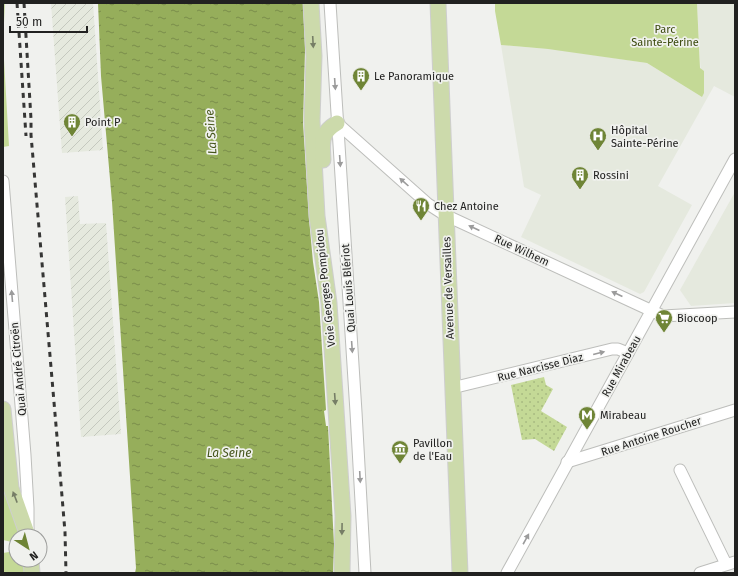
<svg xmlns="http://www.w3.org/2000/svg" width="738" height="576" font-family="'Fira Sans',sans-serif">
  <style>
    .built { fill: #e5e9de }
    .industrial { fill: url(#industrial-furrows) }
    .green { fill: #c4d996 }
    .garden { fill: url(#garden-dots) }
    .water { fill: url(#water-ripples) }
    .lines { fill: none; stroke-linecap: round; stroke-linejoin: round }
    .minor-casing { stroke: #bdbebb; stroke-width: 13 }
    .major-casing { stroke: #cecece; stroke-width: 17 }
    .minor { stroke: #fff; stroke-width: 11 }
    .major { stroke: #ccdaab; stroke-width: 15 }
    .rail { stroke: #363635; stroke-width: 3; stroke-dasharray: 5 5; stroke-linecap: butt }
    .oneway { fill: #767e66 }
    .oneway2 { fill: #9b9b9b }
    .labels { text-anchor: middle; stroke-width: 3.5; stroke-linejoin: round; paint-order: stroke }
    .park-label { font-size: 11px; fill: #39480a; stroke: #f0f1ee }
    .poi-label { font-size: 11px; fill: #212120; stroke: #f0f1ee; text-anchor: start }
    .street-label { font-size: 11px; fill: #212120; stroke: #f0f1ee }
    .water-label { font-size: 12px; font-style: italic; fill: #45551a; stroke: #f0f1ee }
  </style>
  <defs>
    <pattern id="industrial-furrows" width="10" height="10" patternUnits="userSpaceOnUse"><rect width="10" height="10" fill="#e5e9de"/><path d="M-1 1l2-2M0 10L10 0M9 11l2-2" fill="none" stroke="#c4c8be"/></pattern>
    <pattern id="garden-dots" width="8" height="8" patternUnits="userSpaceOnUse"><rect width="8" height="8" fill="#c4d996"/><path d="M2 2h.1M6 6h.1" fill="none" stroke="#a8ba81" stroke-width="1.8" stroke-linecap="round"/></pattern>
    <pattern id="water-ripples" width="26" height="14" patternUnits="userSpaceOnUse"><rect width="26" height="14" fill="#96ae5b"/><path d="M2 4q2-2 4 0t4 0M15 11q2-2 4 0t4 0" fill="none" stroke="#7a8d4b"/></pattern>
  </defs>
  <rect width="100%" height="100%" fill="#f0f1ee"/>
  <g class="built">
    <polygon points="697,3 735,3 735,97 714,86 658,186 692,205 644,292 640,294 521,237 541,195 524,187 501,45 560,50 647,63 702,97"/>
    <polygon points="735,192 735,303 691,306 680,290"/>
  </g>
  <g class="industrial">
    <polygon points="51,3 93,3 103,150 62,153"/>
    <polygon points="78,196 80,224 106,223 121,434 81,437 65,197"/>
  </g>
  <g class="green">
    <polygon points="3,3 5,3 3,42 9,146 3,147"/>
    <polygon points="495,3 697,3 700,68 704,71 704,93 702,97 647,63 548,49 501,45 495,11"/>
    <polygon points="3,486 22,536 16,536 16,543 3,540"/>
    <polygon points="9,552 16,552 16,560 24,560 25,573 3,573 3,553"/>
  </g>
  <polygon class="garden" points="544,377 546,385 553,389 541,411 567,427 554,451 535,439 522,440 511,385"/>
  <polygon class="water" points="98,3 303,3 305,50 303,123 309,219 313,262 319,302 326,410 324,411 326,426 328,426 334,545 333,573 135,573 136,568 112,202 101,76"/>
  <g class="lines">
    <g class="minor-casing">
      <g id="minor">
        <polyline points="330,3 356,412 365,573"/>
        <polyline points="337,123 428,204 445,215 663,316 735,312"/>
        <polyline points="3,181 25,455 28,508 28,529"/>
        <polyline points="452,388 612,349 618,349 628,353"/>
        <polyline points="567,462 735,410"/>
        <polyline points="680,470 726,564"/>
        <polyline points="507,573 735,159"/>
        <polyline points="700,573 735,562"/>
      </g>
    </g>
    <g class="major-casing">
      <g id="major">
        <polyline points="311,3 314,56 312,121 317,216 329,303 343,516 342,573"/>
        <polyline points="438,3 460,573"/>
        <path d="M323 160C322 142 320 133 337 123"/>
        <polyline points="3,409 11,488 28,536"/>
        <polyline points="31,560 32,573"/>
      </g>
    </g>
    <use href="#minor" class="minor"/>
    <use href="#major" class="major"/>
    <g class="rail">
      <polyline points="17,3 26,136"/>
      <polyline points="24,3 31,119 31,135 57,437 65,532 66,573"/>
    </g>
  </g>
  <defs><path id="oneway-solid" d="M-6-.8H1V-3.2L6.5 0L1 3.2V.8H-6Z"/></defs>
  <g class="oneway">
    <use href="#oneway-solid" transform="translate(313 42) rotate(87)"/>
    <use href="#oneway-solid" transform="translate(335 399) rotate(86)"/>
    <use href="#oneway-solid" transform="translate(15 497) rotate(-111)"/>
    <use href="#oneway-solid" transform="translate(342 529) rotate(91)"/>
  </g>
  <g class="oneway2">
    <use href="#oneway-solid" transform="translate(335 84) rotate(86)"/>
    <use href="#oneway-solid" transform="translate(340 161) rotate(86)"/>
    <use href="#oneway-solid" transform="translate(404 182) rotate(-138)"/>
    <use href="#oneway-solid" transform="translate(474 228) rotate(-155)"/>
    <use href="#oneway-solid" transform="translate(617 294) rotate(-155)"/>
    <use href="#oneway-solid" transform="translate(12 296) rotate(-95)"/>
    <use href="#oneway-solid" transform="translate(352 347) rotate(86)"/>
    <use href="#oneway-solid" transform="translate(599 353) rotate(-14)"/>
    <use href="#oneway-solid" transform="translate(360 477) rotate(87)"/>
    <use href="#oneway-solid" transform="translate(526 539) rotate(-61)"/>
  </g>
  <defs>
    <g id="building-pin" transform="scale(0.9)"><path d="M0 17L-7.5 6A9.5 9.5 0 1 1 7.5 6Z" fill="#6f8536" stroke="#f0f1ee"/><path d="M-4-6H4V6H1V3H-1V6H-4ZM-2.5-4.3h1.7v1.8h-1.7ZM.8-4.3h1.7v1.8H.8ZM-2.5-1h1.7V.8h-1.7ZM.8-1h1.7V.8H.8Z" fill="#fff"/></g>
    <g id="hospital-pin" transform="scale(0.9)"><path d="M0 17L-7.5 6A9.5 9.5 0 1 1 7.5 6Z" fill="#6f8536" stroke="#f0f1ee"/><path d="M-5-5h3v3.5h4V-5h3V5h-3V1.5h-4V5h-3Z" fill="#fff"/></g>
    <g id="restaurant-pin" transform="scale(0.9)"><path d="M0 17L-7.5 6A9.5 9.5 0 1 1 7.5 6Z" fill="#6f8536" stroke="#f0f1ee"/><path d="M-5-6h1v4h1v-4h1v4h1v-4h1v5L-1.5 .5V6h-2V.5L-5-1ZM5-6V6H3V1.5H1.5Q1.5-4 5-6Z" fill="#fff"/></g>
    <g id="supermarket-pin" transform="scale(0.9)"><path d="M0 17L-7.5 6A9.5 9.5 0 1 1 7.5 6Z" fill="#6f8536" stroke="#f0f1ee"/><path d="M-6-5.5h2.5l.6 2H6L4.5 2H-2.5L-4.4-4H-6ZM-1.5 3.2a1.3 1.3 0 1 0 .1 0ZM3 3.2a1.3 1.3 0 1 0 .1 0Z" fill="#fff"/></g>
    <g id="metro-pin" transform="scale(0.9)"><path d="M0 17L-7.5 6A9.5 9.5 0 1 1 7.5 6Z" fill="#6f8536" stroke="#f0f1ee"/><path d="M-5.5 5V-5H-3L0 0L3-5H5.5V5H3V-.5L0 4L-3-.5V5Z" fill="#fff"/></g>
    <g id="museum-pin" transform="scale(0.9)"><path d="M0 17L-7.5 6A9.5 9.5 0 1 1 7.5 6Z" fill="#6f8536" stroke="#f0f1ee"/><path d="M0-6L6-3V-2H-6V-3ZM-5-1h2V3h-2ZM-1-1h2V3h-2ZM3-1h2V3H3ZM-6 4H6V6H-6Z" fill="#fff"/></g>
  </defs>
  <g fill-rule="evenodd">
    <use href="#building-pin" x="361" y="76"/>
    <use href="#building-pin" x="72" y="122"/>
    <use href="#hospital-pin" x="598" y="136"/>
    <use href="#building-pin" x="580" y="175"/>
    <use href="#restaurant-pin" x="421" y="206"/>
    <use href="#supermarket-pin" x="664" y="318"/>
    <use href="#metro-pin" x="587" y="415"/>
    <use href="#museum-pin" x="400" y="449"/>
  </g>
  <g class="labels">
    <g class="park-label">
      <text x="665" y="33">Parc<tspan x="665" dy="13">Sainte-Périne</tspan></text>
    </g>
    <g class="poi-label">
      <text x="374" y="80">Le Panoramique</text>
      <text x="85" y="126">Point P</text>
      <text x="611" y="134">Hôpital<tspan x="611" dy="13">Sainte-Périne</tspan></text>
      <text x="593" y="179">Rossini</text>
      <text x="434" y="210">Chez Antoine</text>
      <text x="677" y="322">Biocoop</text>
      <text x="600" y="419">Mirabeau</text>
      <text x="413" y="447">Pavillon<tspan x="413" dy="13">de l'Eau</tspan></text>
    </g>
    <g class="street-label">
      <text transform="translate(522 250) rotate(25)" y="4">Rue Wilhem</text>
      <text transform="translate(325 288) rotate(-96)" y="4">Voie Georges Pompidou</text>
      <text transform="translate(348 288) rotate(-94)" y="4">Quai Louis Blériot</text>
      <text transform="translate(448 288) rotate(-92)" y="4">Avenue de Versailles</text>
      <text transform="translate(621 366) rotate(-61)" y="4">Rue Mirabeau</text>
      <text transform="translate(540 367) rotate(-14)" y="4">Rue Narcisse Diaz</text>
      <text transform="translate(18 369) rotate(-95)" y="4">Quai André Citroën</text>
      <text transform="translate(651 436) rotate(-18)" y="4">Rue Antoine Roucher</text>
    </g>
    <g class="water-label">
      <text transform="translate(211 132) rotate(-94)" y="4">La Seine</text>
      <text x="229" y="457">La Seine</text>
    </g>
  </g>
  <rect width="738" height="576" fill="none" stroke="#212120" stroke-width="8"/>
  <g transform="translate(28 548) rotate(144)"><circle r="19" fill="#f0f1ee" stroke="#9d9e9c"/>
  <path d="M0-3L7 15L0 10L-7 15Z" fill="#6f8536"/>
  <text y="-6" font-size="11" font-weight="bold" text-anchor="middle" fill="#212120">N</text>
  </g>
  <path d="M10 26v6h77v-6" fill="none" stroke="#212120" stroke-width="2"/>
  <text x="16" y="26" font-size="12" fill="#212120" stroke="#f0f1ee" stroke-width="3" paint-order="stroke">50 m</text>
</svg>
